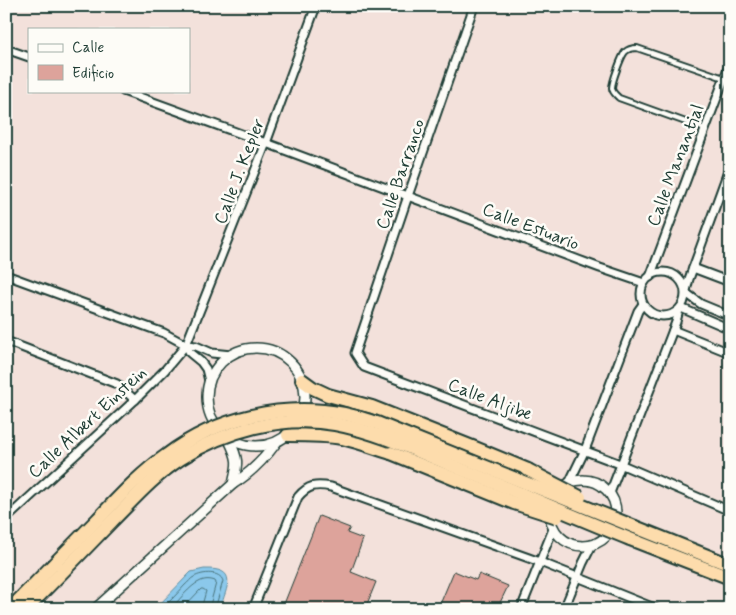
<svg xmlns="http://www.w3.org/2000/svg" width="736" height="615" font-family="Mynerve,sans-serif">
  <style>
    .built { fill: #f3e1db; fill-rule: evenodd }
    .water { fill: #8bc8eb; stroke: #6090a2 }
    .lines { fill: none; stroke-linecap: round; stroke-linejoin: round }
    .shore { stroke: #4a757d; stroke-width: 1 }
    .building { fill: #dda39b; stroke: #1f3d34 }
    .service-casing { stroke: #1f3d34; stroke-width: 8 }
    .minor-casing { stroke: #1f3d34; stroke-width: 11 }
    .tertiary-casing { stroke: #1f3d34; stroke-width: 12 }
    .motorway-casing { stroke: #1f3d34; stroke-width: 16 }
    .service { stroke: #fdfcf7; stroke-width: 4 }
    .minor { stroke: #fdfcf7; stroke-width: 7 }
    .tertiary { stroke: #fdfcf7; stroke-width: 9 }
    .motorway { stroke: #fddcac; stroke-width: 12 }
    .motorway-bridge-casing { stroke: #1f3d34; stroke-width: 16; stroke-linecap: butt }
    .motorway-bridge { stroke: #fddcac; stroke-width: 12 }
    .labels { text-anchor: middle; stroke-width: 5; stroke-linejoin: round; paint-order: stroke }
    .street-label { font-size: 18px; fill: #1f3d34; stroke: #fdfcf7 }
  </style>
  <rect width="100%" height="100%" fill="#fdfcf7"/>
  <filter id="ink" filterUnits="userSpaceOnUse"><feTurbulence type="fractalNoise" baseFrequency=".02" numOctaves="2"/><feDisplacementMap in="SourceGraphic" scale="10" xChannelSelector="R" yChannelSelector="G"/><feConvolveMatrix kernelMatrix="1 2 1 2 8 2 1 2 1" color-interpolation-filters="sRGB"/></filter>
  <g filter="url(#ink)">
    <path class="built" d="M6 6H730V609H6ZM29 29H189V91H29Z"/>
    <path class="water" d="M204 569C239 568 227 586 220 609H155L191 572Z"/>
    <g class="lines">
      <g class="shore">
        <path d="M162 609C170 601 178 593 185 585 188 583 191 578 194 577 203 572 220 571 223 581L215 609"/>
        <path d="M171 609C177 602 191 585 199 582 204 579 210 579 215 581L216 583 209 609"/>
        <polyline points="182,609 201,589 203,589 206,591 201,609"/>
      </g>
    </g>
    <g class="building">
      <polygon points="319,516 350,528 347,533 363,539 351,572 376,582 365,609 282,609"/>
      <polygon points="454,571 476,580 479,574 508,586 497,609 438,609"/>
    </g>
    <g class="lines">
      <g class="service-casing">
        <path id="service" d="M705 129 619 98C616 95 612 92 612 88 612 82 621 57 625 52 628 49 632 48 637 48L724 78"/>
      </g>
      <g class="minor-casing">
        <g id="minor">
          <polyline points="474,6 408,196 355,353 364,367 620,464 730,511"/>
          <polyline points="6,49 29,57"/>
          <polyline points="123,91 266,143 600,268 644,283"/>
          <polyline points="693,268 730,282"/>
          <circle cx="663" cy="294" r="22"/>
          <polyline points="6,275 164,333 186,345 196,346 212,353 231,355"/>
          <polyline points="650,277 730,63"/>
          <polyline points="686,291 689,279 730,166"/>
          <polyline points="686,293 701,304 730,316"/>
          <polyline points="681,308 730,329"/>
          <polyline points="673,330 730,353"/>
          <polyline points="6,341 117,384 135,400"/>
          <polyline points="186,345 190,353 201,362 206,369 209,381"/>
          <polyline points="570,481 585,450 638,311 643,304"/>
          <polyline points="610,493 676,322 679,310"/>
          <polyline points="726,509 730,500"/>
          <polyline points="6,519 135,400 165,370 186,345 266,143 316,6"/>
          <path d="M253 609 298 497C308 485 316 484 331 487L540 562 657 609"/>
          <polyline points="521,609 553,529"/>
          <polyline points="564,609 583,563 592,545"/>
        </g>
      </g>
      <g class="tertiary-casing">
        <g id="tertiary">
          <circle cx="256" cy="397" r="49"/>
          <path d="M229 440C239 460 238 463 233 484"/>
          <circle cx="583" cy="513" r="33"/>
          <path d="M95 609 233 484C249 474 265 458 276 443"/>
        </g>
      </g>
      <g class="motorway-casing">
        <g id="motorway">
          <polyline points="302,380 313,388 328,395 372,407 475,448 528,470"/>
          <path d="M288 435C306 435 325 435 342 438 359 442 375 448 391 453"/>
          <polyline points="635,527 730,565"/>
          <polyline points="630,539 730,578"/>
        </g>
      </g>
      <use href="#service" class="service"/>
      <use href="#minor" class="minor"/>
      <use href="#tertiary" class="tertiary"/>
      <use href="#motorway" class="motorway"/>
      <g class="motorway-bridge-casing">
        <g id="motorway-bridge">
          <polyline points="391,453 514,503 557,517"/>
          <polyline points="528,470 580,497"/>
          <path d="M12 607C40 578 69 549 97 520 119 497 141 473 167 455 216 418 283 402 344 414 355 416 366 420 377 423L635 527"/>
          <path d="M26 609C55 580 83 551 111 522 133 500 154 476 180 459 225 430 282 415 335 424 379 432 422 453 463 470 519 492 574 517 630 539"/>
        </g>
      </g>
      <use href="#motorway-bridge" class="motorway-bridge"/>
    </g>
  </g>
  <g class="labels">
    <g class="street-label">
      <text transform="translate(675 165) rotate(-69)" y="6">Calle Manantial</text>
      <text transform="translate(239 171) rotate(-69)" y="6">Calle J. Kepler</text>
      <text transform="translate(400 174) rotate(-71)" y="6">Calle Barranco</text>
      <text transform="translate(531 226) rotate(21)" y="6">Calle Estuario</text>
      <text transform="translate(490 399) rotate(21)" y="6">Calle Aljibe</text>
      <text transform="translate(87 422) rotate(-43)" y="6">Calle Albert Einstein</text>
    </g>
  </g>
  <rect width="736" height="615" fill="none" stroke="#fdfcf7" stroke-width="25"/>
  <rect x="12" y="12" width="711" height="590" fill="none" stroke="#1f3d34" stroke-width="2" filter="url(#ink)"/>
  <rect x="28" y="28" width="162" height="65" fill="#fdfcf7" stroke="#a4b0a9"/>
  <rect x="38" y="44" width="25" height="8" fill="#fdfcf7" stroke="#a4b0a9"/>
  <text x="72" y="52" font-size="15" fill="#1f3d34">Calle</text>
  <rect x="38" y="65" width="25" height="15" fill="#dda39b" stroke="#a4b0a9"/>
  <text x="72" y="78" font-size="15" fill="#1f3d34">Edificio</text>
</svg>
